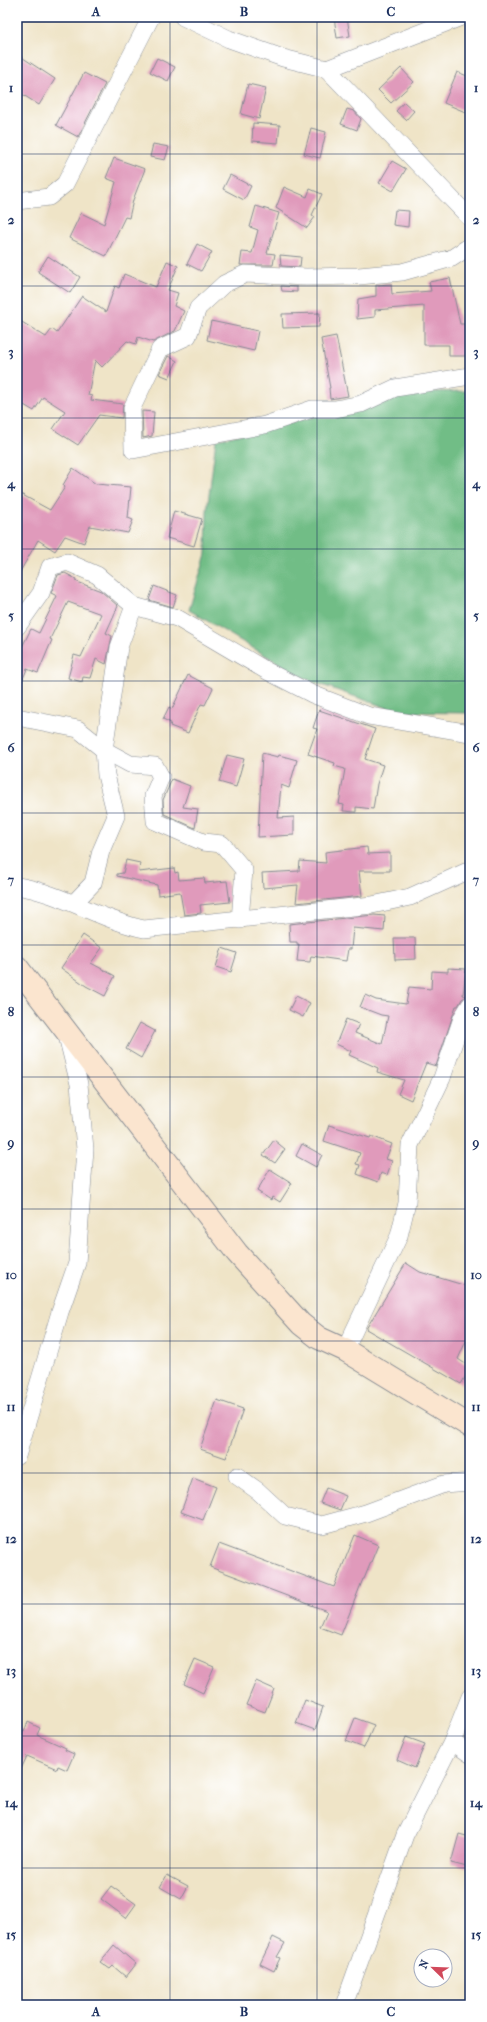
<svg xmlns="http://www.w3.org/2000/svg" width="487" height="2022" font-family="'IM FELL French Canon',serif">
  <style>
    .forest { fill: #71bd86; stroke: #467672 }
    .building { fill: #e09abb }
    .lines { fill: none; stroke-linecap: round; stroke-linejoin: round }
    .street-casing { stroke: #858a92; stroke-width: 18 }
    .secondary-casing { stroke: #858a92; stroke-width: 24 }
    .street { stroke: #fff; stroke-width: 17 }
    .secondary { stroke: #fbe5cf; stroke-width: 22 }
    .grid { fill: none; stroke: #1b2f5e; stroke-width: 1; stroke-opacity: 0.55 }
    .neatline { fill: none; stroke: #1b2f5e; stroke-width: 1.5 }
    .grid-label { font-size: 13px; text-anchor: middle; font-weight: bold; fill: #1b2f5e }
  </style>
  <rect width="100%" height="100%" fill="#fff"/>
  <filter id="ink" filterUnits="userSpaceOnUse"><feTurbulence type="fractalNoise" baseFrequency=".025" numOctaves="2"/><feDisplacementMap in="SourceGraphic" scale="8" xChannelSelector="R" yChannelSelector="G"/><feConvolveMatrix kernelMatrix="1 2 1 2 8 2 1 2 1" color-interpolation-filters="sRGB"/></filter>
  <filter id="wash" filterUnits="userSpaceOnUse"><feTurbulence type="fractalNoise" baseFrequency=".012" numOctaves="4" result="noise"/><feDisplacementMap in="SourceGraphic" scale="16" xChannelSelector="R" yChannelSelector="G"/><feGaussianBlur stdDeviation="0.9" result="paint"/><feColorMatrix in="noise" values="0 0 0 0 0 0 0 0 0 0 0 0 0 0 0 0 0 1.4 0 .05"/><feComposite in="paint" operator="in"/></filter>
  <g filter="url(#wash)">
    <rect width="100%" height="100%" fill="#efe4c7"/>
    <polygon class="forest" points="470,391 469,713 399,712 305,679 189,610 206,554 207,511 216,440 420,392"/>
    <g id="blocks">
      <g class="building">
        <polygon points="334,17 347,17 350,36 337,38"/>
        <polygon points="17,54 55,79 39,105 17,91"/>
        <polygon points="157,58 175,67 168,81 150,72"/>
        <polygon points="401,68 414,82 391,103 378,90"/>
        <polygon points="457,72 470,77 470,114 444,103"/>
        <polygon points="84,73 105,84 78,137 56,125"/>
        <polygon points="248,84 266,88 259,119 241,114"/>
        <polygon points="404,102 414,111 406,120 396,111"/>
        <polygon points="347,109 354,111 361,119 357,130 341,124"/>
        <polygon points="253,123 280,125 278,143 252,141"/>
        <polygon points="311,128 326,132 320,158 304,154"/>
        <polygon points="153,144 169,147 165,160 150,157"/>
        <polygon points="114,158 145,169 133,200 129,218 125,217 106,256 69,238 81,213 104,224 116,182 106,178"/>
        <polygon points="392,161 406,169 393,191 379,183"/>
        <polygon points="230,175 251,186 244,200 223,189"/>
        <polygon points="284,187 307,197 310,189 322,194 312,215 315,217 307,228 276,208"/>
        <polygon points="256,206 279,213 267,253 275,254 273,265 240,265 242,252 252,253 258,230 250,227"/>
        <polygon points="395,210 409,211 408,227 393,225"/>
        <polygon points="197,244 212,252 201,271 187,264"/>
        <polygon points="280,255 301,257 300,267 281,266"/>
        <polygon points="48,256 80,277 70,293 38,272"/>
        <polygon points="167,261 178,266 168,290 178,293 174,306 184,311 175,331 153,342 138,337 136,344 127,341 102,367 95,360 88,395 92,396 91,400 123,404 122,418 99,415 78,445 53,429 65,411 43,397 34,411 17,401 17,319 46,337 52,329 57,333 82,296 106,312 115,286 119,288 124,274 156,287"/>
        <polygon points="450,278 460,324 469,324 469,356 449,356 449,345 424,345 424,306 375,310 375,317 357,319 358,299 376,296 376,285 391,284 392,294 431,291 429,282"/>
        <polygon points="281,286 297,287 297,292 282,291"/>
        <polygon points="320,313 319,327 283,328 282,314"/>
        <polygon points="211,321 258,331 254,351 207,340"/>
        <polygon points="336,336 348,396 330,399 329,388 330,388 321,339"/>
        <polygon points="168,356 177,361 169,378 159,374"/>
        <polygon points="142,411 154,412 152,436 143,438"/>
        <polygon points="73,468 96,484 131,487 128,518 133,520 128,533 90,526 84,543 65,536 55,551 38,540 17,577 17,492 50,510 65,487 63,485"/>
        <polygon points="174,511 202,519 194,546 167,538"/>
        <polygon points="65,573 76,579 75,581 101,591 118,606 106,633 112,636 106,664 96,659 90,678 83,677 82,682 68,678 74,655 81,657 101,614 68,602 50,639 52,640 38,673 27,669 17,693 17,647 21,649 31,629 39,633 57,596 51,593 58,575"/>
        <polygon points="154,586 177,595 173,607 149,600"/>
        <polygon points="188,675 213,688 205,705 201,704 188,733 170,726 171,723 163,719 169,707 172,709"/>
        <polygon points="319,710 375,729 365,759 383,765 377,784 373,809 356,807 356,812 343,811 344,805 339,804 345,769 334,766 335,763 308,754 317,729 313,728"/>
        <polygon points="262,753 278,757 279,755 297,760 289,788 281,785 278,818 294,817 294,835 258,837"/>
        <polygon points="227,755 244,759 236,787 219,782"/>
        <polygon points="172,779 190,786 183,807 198,809 195,828 164,814 163,800"/>
        <polygon points="367,847 368,854 390,853 390,871 359,871 362,896 296,903 298,885 263,888 262,873 299,871 300,861 326,863 325,852"/>
        <polygon points="126,860 140,863 139,872 174,868 175,873 178,872 179,880 204,878 205,883 227,881 230,902 200,905 201,913 184,915 180,892 158,895 157,885 117,876 117,874 123,873"/>
        <polygon points="374,915 385,916 384,931 353,928 351,949 348,949 346,961 311,956 310,962 297,961 299,944 297,944 297,942 290,942 289,924"/>
        <polygon points="83,935 102,948 91,963 115,976 105,996 86,986 61,968"/>
        <polygon points="394,938 415,938 416,959 395,960"/>
        <polygon points="222,948 237,953 231,972 216,967"/>
        <polygon points="448,968 466,969 463,995 467,996 462,999 458,1006 456,1006 436,1066 426,1063 411,1100 398,1094 404,1080 377,1072 378,1068 349,1055 351,1051 336,1044 346,1019 359,1024 355,1033 382,1044 388,1016 381,1015 360,1007 365,995 376,1000 406,1004 409,987 431,989 432,971 448,972"/>
        <polygon points="296,996 310,1003 303,1017 289,1010"/>
        <polygon points="140,1023 155,1031 141,1058 126,1049"/>
        <polygon points="329,1125 370,1138 371,1136 392,1144 386,1159 392,1161 387,1175 381,1173 378,1182 357,1174 360,1165 356,1164 360,1153 324,1141"/>
        <polygon points="274,1140 285,1149 275,1163 263,1155"/>
        <polygon points="302,1144 322,1155 316,1167 296,1156"/>
        <polygon points="270,1169 292,1183 280,1202 272,1197 271,1200 257,1191"/>
        <polygon points="406,1263 420,1272 470,1287 470,1332 458,1359 470,1367 470,1369 461,1384 366,1329"/>
        <polygon points="217,1400 243,1409 226,1458 200,1449"/>
        <polygon points="193,1478 216,1487 203,1520 181,1512"/>
        <polygon points="326,1488 346,1496 340,1510 320,1503"/>
        <polygon points="355,1535 378,1545 364,1579 363,1579 341,1635 320,1627 327,1611 210,1567 219,1544 334,1587"/>
        <polygon points="195,1659 214,1667 203,1693 184,1684"/>
        <polygon points="256,1681 274,1689 265,1712 246,1705"/>
        <polygon points="305,1700 323,1707 315,1730 296,1723"/>
        <polygon points="355,1718 374,1725 364,1748 346,1741"/>
        <polygon points="28,1722 40,1728 37,1735 66,1748 65,1750 74,1754 67,1770 58,1766 57,1769 27,1756 17,1778 17,1728 24,1731"/>
        <polygon points="406,1737 425,1744 415,1768 397,1760"/>
        <polygon points="459,1834 470,1837 470,1857 467,1867 451,1863"/>
        <polygon points="167,1875 188,1886 181,1899 160,1887"/>
        <polygon points="111,1886 136,1904 126,1918 101,1899"/>
        <polygon points="273,1937 285,1943 277,1957 280,1958 274,1971 260,1964"/>
        <polygon points="114,1945 136,1964 126,1977 113,1966 110,1969 100,1962"/>
      </g>
    </g>
  </g>
  <g filter="url(#ink)">
    <use href="#blocks" fill-opacity="0" stroke="#858a92" stroke-width="1"/>
    <g class="lines">
      <g class="street-casing">
        <g id="street">
          <polyline points="183,17 229,39 283,58 327,69 461,17"/>
          <polyline points="327,69 470,218"/>
          <polyline points="17,201 49,197 65,184 151,17"/>
          <polyline points="470,246 452,258 402,272 359,276 306,277 245,274 224,284 198,308 188,336 160,349 132,408 133,450 265,425 312,409 335,409 361,404 395,388 470,376"/>
          <polyline points="134,606 177,618 267,671 312,694 369,716 470,733"/>
          <polyline points="17,627 41,593 50,567 67,562 97,575 134,606 119,647 104,750 106,775 116,816 101,851 93,883 74,903"/>
          <polyline points="17,717 78,729 104,750 130,764 155,766 161,777 153,796 155,821 203,842 222,844 244,870 240,920"/>
          <path d="M17 886C62 893 100 920 144 929L372 905 410 897 470 870"/>
          <polyline points="345,1350 399,1236 407,1203 410,1145 442,1078 462,1018 470,1005"/>
          <polyline points="17,1456 60,1312 77,1263 85,1149 79,1084 67,1036"/>
          <polyline points="237,1476 258,1491 285,1516 322,1525 366,1513 444,1484 470,1482"/>
          <polyline points="452,1742 470,1754"/>
          <polyline points="344,2005 405,1835 452,1742 470,1697"/>
        </g>
      </g>
      <g class="secondary-casing">
        <polyline id="secondary" points="17,967 237,1253 301,1324 319,1338 345,1350 470,1426"/>
      </g>
      <use href="#street" class="street"/>
      <use href="#secondary" class="secondary"/>
    </g>
  </g>
  <path class="grid" d="M170 17V2005M317 17V2005M17 154H470M17 286H470M17 418H470M17 549H470M17 681H470M17 813H470M17 945H470M17 1077H470M17 1209H470M17 1341H470M17 1473H470M17 1604H470M17 1736H470M17 1868H470"/>
  <rect width="487" height="2022" fill="none" stroke="#fff" stroke-width="44"/>
  <g transform="translate(433 1968) rotate(293)"><circle r="19" fill="#ffffff" stroke="#a4acbf"/>
  <path d="M0-3L7 15L0 10L-7 15Z" fill="#d1495b"/>
  <text y="-6" font-size="11" font-weight="bold" text-anchor="middle" fill="#1b2f5e">N</text>
  </g>
  <rect x="22" y="22" width="443" height="1978" class="neatline"/>
  <g class="grid-label">
    <text x="96" y="16">A</text>
    <text x="244" y="16">B</text>
    <text x="391" y="16">C</text>
    <text x="11" y="92">1</text>
    <text x="476" y="92">1</text>
    <text x="11" y="224">2</text>
    <text x="476" y="224">2</text>
    <text x="11" y="356">3</text>
    <text x="476" y="356">3</text>
    <text x="11" y="488">4</text>
    <text x="476" y="488">4</text>
    <text x="11" y="620">5</text>
    <text x="476" y="620">5</text>
    <text x="11" y="752">6</text>
    <text x="476" y="752">6</text>
    <text x="11" y="884">7</text>
    <text x="476" y="884">7</text>
    <text x="11" y="1016">8</text>
    <text x="476" y="1016">8</text>
    <text x="11" y="1147">9</text>
    <text x="476" y="1147">9</text>
    <text x="11" y="1279">10</text>
    <text x="476" y="1279">10</text>
    <text x="11" y="1411">11</text>
    <text x="476" y="1411">11</text>
    <text x="11" y="1543">12</text>
    <text x="476" y="1543">12</text>
    <text x="11" y="1675">13</text>
    <text x="476" y="1675">13</text>
    <text x="11" y="1807">14</text>
    <text x="476" y="1807">14</text>
    <text x="11" y="1939">15</text>
    <text x="476" y="1939">15</text>
    <text x="96" y="2016">A</text>
    <text x="244" y="2016">B</text>
    <text x="391" y="2016">C</text>
  </g>
</svg>
